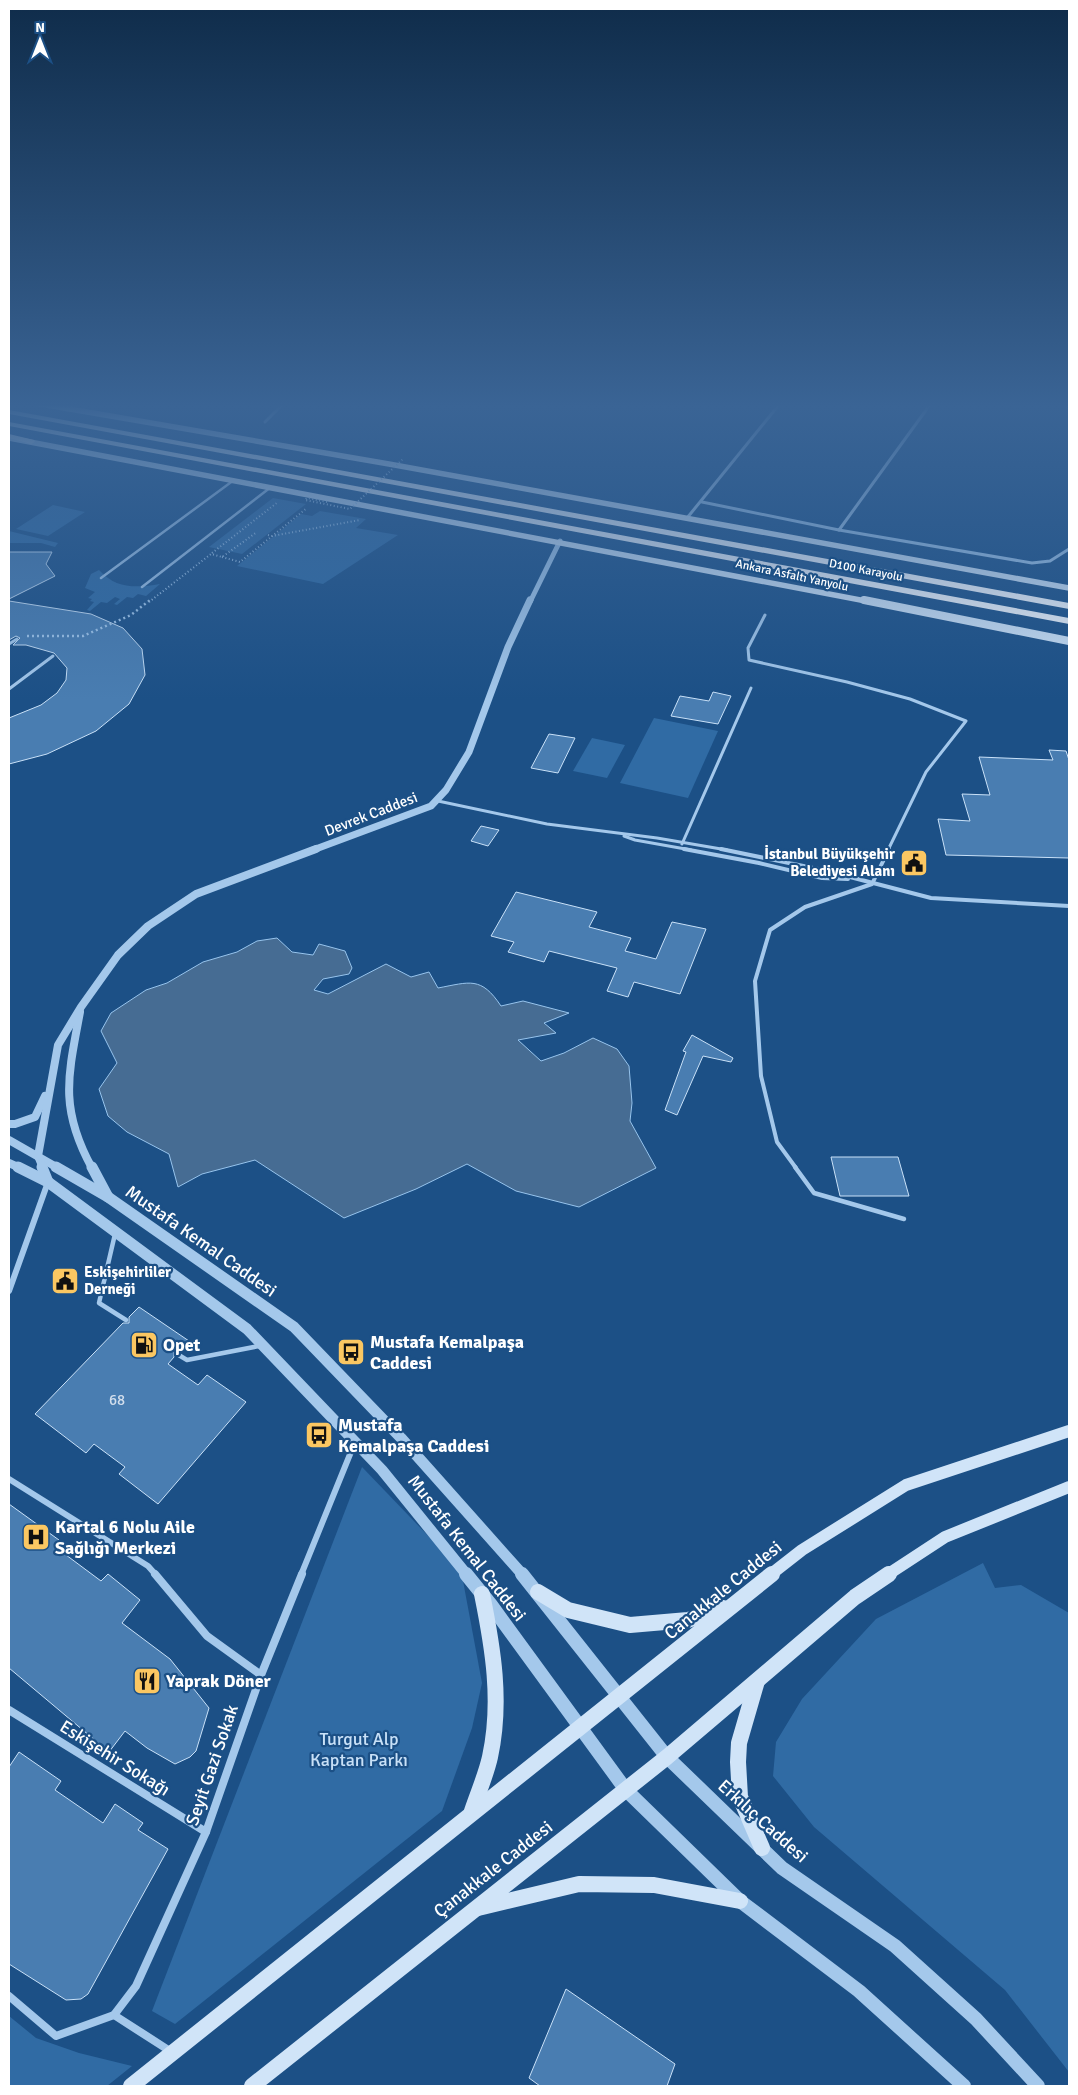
<svg xmlns="http://www.w3.org/2000/svg" width="1078" height="2095" font-family="Signika,sans-serif">
  <style>
    .green { fill: #306ba4 }
    .water { fill: #466c93; stroke: #97c4ed }
    .building { fill: #497db1; stroke: #c9e1f8 }
    .lines { fill: none; stroke-linecap: round; stroke-linejoin: round }
    .path-far1 { stroke: #a4c8eb; stroke-width: 2; stroke-dasharray: 1 2.5; stroke-linecap: butt }
    .path { stroke: #a4c8eb; stroke-width: 2.5; stroke-dasharray: 2 3; stroke-linecap: butt }
    .service-far3 { stroke: #a4c8eb; stroke-width: 2.5 }
    .service-far2 { stroke: #a4c8eb; stroke-width: 3 }
    .service-far1 { stroke: #a4c8eb; stroke-width: 4 }
    .service { stroke: #a4c8eb; stroke-width: 4.5 }
    .minor-far2 { stroke: #a4c8eb; stroke-width: 3 }
    .minor-far1 { stroke: #a4c8eb; stroke-width: 6 }
    .minor { stroke: #a4c8eb; stroke-width: 8 }
    .tertiary-far4 { stroke: #a4c8eb; stroke-width: 5 }
    .tertiary-far3 { stroke: #a4c8eb; stroke-width: 7 }
    .tertiary-far2 { stroke: #a4c8eb; stroke-width: 8 }
    .tertiary-far1 { stroke: #a4c8eb; stroke-width: 11 }
    .tertiary { stroke: #a4c8eb; stroke-width: 14 }
    .secondary-far3 { stroke: #d0e4f8; stroke-width: 5.5 }
    .secondary-far2 { stroke: #d0e4f8; stroke-width: 8 }
    .secondary-far1 { stroke: #d0e4f8; stroke-width: 12 }
    .secondary { stroke: #d0e4f8; stroke-width: 16 }
    .trunk { fill: #f4f8fe; fill-rule: evenodd }
    .path-bridge { stroke: #a4c8eb; stroke-width: 2; stroke-dasharray: 1 2.5; stroke-linecap: butt }
    .labels { text-anchor: middle; stroke-width: 4.5; stroke-linejoin: round; paint-order: stroke }
    .far-street-label { font-size: 12px; fill: #fff; stroke: #1c5086 }
    .street-label { font-size: 15px; fill: #fff; stroke: #1c5086 }
    .poi-label { font-size: 15px; font-weight: bold; fill: #fff; stroke: #1c5086; text-anchor: end }
    .near-number-label { font-size: 15px; fill: #d2deec }
    .near-street-label { font-size: 18px; fill: #fff; stroke: #1c5086 }
    .near-poi-label { font-size: 18px; font-weight: bold; fill: #fff; stroke: #1c5086; text-anchor: start }
    .near-park-label { font-size: 18px; fill: #c9e1f8; stroke: #1c5086 }
  </style>
  <rect width="100%" height="100%" fill="#1c5086"/>
  <g class="green">
    <polygon points="273,498 306,504 242,554 209,547"/>
    <polygon points="53,505 85,512 48,536 16,529"/>
    <polygon points="320,511 366,519 356,528 398,535 323,584 237,566 301,514 312,516"/>
    <polygon points="9,531 58,543 55,547 41,543 9,543"/>
    <path d="M99 570C116 589 136 588 160 584L146 596 138 594 133 598 127 597 117 605 114 604 120 599 115 597 107 603 101 602 90 611 87 610 94 602 90 601 92 599 88 598 95 592 85 588 91 574Z"/>
    <polygon points="654,718 718,731 688,798 620,783"/>
    <polygon points="592,738 625,745 607,778 573,771"/>
    <polygon points="362,1467 461,1570 482,1683 472,1728 442,1811 175,2024 152,2011"/>
    <polygon points="983,1563 995,1588 1021,1585 1069,1613 1069,2072 1005,1990 814,1827 773,1776 776,1742 802,1699 876,1619"/>
    <polygon points="9,2016 36,2038 79,2053 132,2066 107,2086 9,2086"/>
  </g>
  <path class="water" d="M277 938 292 952 313 955 319 944 345 951 352 968 349 974 323 979 314 990 328 994 386 964 411 977 429 972 438 988C470 982 481 976 501 1006L523 1001 569 1013 544 1023 556 1033 518 1040 541 1061 564 1053 593 1038 617 1049 629 1066 632 1103 630 1121 656 1168 579 1207 516 1191 467 1164 416 1189 344 1218 255 1160 202 1174 178 1187 169 1154 127 1132 108 1116 99 1089 117 1063 101 1031 111 1013 146 990 167 983 203 962 237 952 257 941Z"/>
  <g class="building">
    <polygon points="9,552 52,552 46,564 55,576 9,599"/>
    <polygon points="9,601 91,614 123,628 142,649 145,675 129,704 96,731 47,754 9,764 9,718 41,705 57,693 66,680 67,668 54,653 26,645 13,645 20,638 16,636 9,640"/>
    <polygon points="713,692 731,696 718,724 671,716 680,696 709,701"/>
    <polygon points="549,734 575,738 558,773 531,768"/>
    <polygon points="1049,750 1066,751 1069,760 1069,858 946,855 938,819 970,821 962,794 990,795 979,757 1053,760"/>
    <polygon points="481,826 499,830 488,846 471,841"/>
    <polygon points="516,892 597,912 589,927 631,938 625,951 656,959 672,922 706,929 680,994 634,982 628,997 607,991 617,968 549,951 544,962 508,952 514,942 491,936"/>
    <polygon points="692,1035 733,1058 731,1062 703,1056 677,1115 665,1110 686,1052 683,1051"/>
    <polygon points="831,1157 898,1157 909,1196 840,1196"/>
    <polygon points="139,1307 189,1341 180,1351 174,1352 174,1357 168,1364 198,1385 207,1375 246,1402 158,1504 119,1474 125,1467 94,1444 86,1453 35,1414 123,1323 129,1323 129,1317"/>
    <polygon points="9,1504 59,1540 54,1546 101,1581 108,1574 140,1600 122,1623 170,1659 209,1708 196,1751 190,1757 175,1764 147,1748 125,1731 109,1752 9,1668"/>
    <polygon points="19,1752 61,1781 55,1790 103,1823 115,1804 143,1823 138,1830 168,1849 88,1994 81,1999 66,2000 9,1964 9,1767"/>
    <polygon points="566,1989 675,2064 667,2086 540,2086 529,2078"/>
  </g>
  <g class="lines">
    <g class="path-far1">
      <polyline points="268,535 272,536 360,520"/>
      <polyline points="212,553 278,502"/>
      <polyline points="222,557 240,562 307,508"/>
      <polyline points="149,602 211,554 222,557 257,532"/>
    </g>
    <polyline class="path" points="27,636 83,636 131,615 150,600"/>
    <g class="service-far3">
      <polyline points="101,578 234,480"/>
      <polyline points="142,587 271,487"/>
    </g>
    <g class="service-far2">
      <polyline points="765,615 748,648 749,660 847,682 910,699 966,721 926,772 888,850"/>
      <polyline points="9,644 17,639"/>
      <polyline points="9,689 53,656"/>
      <polyline points="438,801 547,824 657,838 727,850"/>
      <polyline points="624,836 635,840 691,850"/>
      <polyline points="682,844 751,688"/>
    </g>
    <g class="service-far1">
      <polyline points="684,849 759,863 822,878 848,879"/>
      <polyline points="721,849 823,870 931,898 1069,906"/>
      <polyline points="796,1168 777,1142 761,1076 755,981 770,930 805,907 872,884 889,849"/>
    </g>
    <g class="service">
      <polyline points="795,1167 814,1193 904,1219"/>
      <polyline points="115,1234 99,1303 126,1320"/>
      <polyline points="177,1354 187,1360 259,1346"/>
    </g>
    <g class="minor-far2">
      <polyline points="1066,406 1069,409"/>
      <polyline points="265,422 281,406"/>
      <polyline points="702,502 839,530 929,406"/>
      <polyline points="687,518 778,406"/>
      <polyline points="839,530 1032,563 1050,561 1069,549"/>
    </g>
    <g class="minor-far1">
      <polyline points="9,1291 48,1182"/>
      <polyline points="9,1479 148,1566 156,1575"/>
      <polyline points="301,1575 355,1442"/>
    </g>
    <g class="minor">
      <polyline points="155,1574 207,1636 261,1675"/>
      <polyline points="9,1710 206,1832"/>
      <polyline points="9,1996 56,2036 114,2015 136,1986 206,1832 261,1675 302,1574"/>
      <polyline points="114,2015 170,2051"/>
    </g>
    <polyline class="tertiary-far4" points="530,602 560,541"/>
    <polyline class="tertiary-far3" points="313,850 431,806 446,790 469,752 508,647 530,600"/>
    <g class="tertiary-far2">
      <path d="M80 1012C68 1076 59 1108 92 1168"/>
      <polyline points="9,1124 15,1124 35,1117 45,1096"/>
      <polyline points="9,1140 58,1168"/>
      <polyline points="9,1163 20,1168"/>
      <polyline points="43,1168 38,1156 58,1045 81,1007 118,955 148,926 196,894 316,849"/>
    </g>
    <g class="tertiary-far1">
      <polyline points="18,1167 48,1182 247,1329 382,1470 467,1575"/>
      <polyline points="42,1167 48,1182"/>
      <polyline points="56,1167 108,1197 294,1327 401,1438 523,1575"/>
      <polyline points="92,1167 108,1197"/>
    </g>
    <g class="tertiary">
      <polyline points="466,1574 491,1605 626,1790 740,1901 859,1991 964,2086"/>
      <polyline points="522,1574 667,1757 782,1868 895,1946 976,2019 1038,2086"/>
    </g>
    <g class="secondary-far3">
      <polyline points="64,408 389,464 1069,588"/>
      <polyline points="9,438 871,602"/>
    </g>
    <polyline class="secondary-far2" points="864,600 1069,641"/>
    <g class="secondary-far1">
      <polyline points="770,1575 802,1550 906,1485 1069,1431"/>
      <polyline points="887,1575 945,1537 1069,1487"/>
    </g>
    <g class="secondary">
      <polyline points="538,1592 568,1610 630,1625 688,1620 723,1608"/>
      <polyline points="757,1681 739,1743 738,1762 740,1797 762,1848"/>
      <path d="M472 1811C478 1793 486 1775 490 1757 502 1702 493 1648 482 1594"/>
      <polyline points="478,1908 579,1884 654,1885 740,1901"/>
      <polyline points="131,2086 772,1574"/>
      <polyline points="252,2086 667,1757 855,1597 889,1574"/>
    </g>
    <g class="trunk">
      <polygon points="35,406 60,406 76,410 72,412"/>
      <polygon points="9,410 1069,603 1069,609 9,414"/>
      <polygon points="9,422 1069,618 1069,624 9,426"/>
      <polygon points="9,434 34,440 35,442 31,444 9,438"/>
    </g>
    <polyline class="path-bridge" points="327,502 307,498 305,500 350,509 404,458"/>
  </g>
  <linearGradient id="sky" x2="0" y2="1"><stop stop-color="#0f2c4a"/><stop offset="0.58" stop-color="#3a6495"/><stop offset="1" stop-color="#3a6495" stop-opacity="0"/></linearGradient>
  <rect width="1078" height="700" fill="url(#sky)"/>
  <defs>
    <g id="civic-square" transform="scale(1.4375)"><rect x="-9" y="-9" width="18" height="18" rx="4" fill="#fbc762" stroke="#1c5086"/><path d="M-.6-6.5H3V-4.5H.6V-3L4-1V1h2V6H-6V1h2V-1L-.6-3ZM-1.2 2.5V6h2.4V2.5Z" fill="#111"/></g>
    <g id="fuel-square" transform="scale(1.4375)"><rect x="-9" y="-9" width="18" height="18" rx="4" fill="#fbc762" stroke="#1c5086"/><path d="M-5.5-6h7V0h2V4h1.3V-2.5L3-4.5l.8-.8L6-3V5H2.5V1h-1V6h-7ZM-4.2-4.7v3.2H.2V-4.7Z" fill="#111"/></g>
    <g id="bus-square" transform="scale(1.4375)"><rect x="-9" y="-9" width="18" height="18" rx="4" fill="#fbc762" stroke="#1c5086"/><path d="M-5-6H5V4H4V6H2V4H-2V6H-4V4H-5ZM-3.5-4V0h7V-4ZM-3.5 1.2v1.5H-2V1.2ZM2 1.2v1.5H3.5V1.2Z" fill="#111"/></g>
    <g id="hospital-square" transform="scale(1.4375)"><rect x="-9" y="-9" width="18" height="18" rx="4" fill="#fbc762" stroke="#1c5086"/><path d="M-5-5h3v3.5h4V-5h3V5h-3V1.5h-4V5h-3Z" fill="#111"/></g>
    <g id="restaurant-square" transform="scale(1.4375)"><rect x="-9" y="-9" width="18" height="18" rx="4" fill="#fbc762" stroke="#1c5086"/><path d="M-5-6h1v4h1v-4h1v4h1v-4h1v5L-1.5 .5V6h-2V.5L-5-1ZM5-6V6H3V1.5H1.5Q1.5-4 5-6Z" fill="#111"/></g>
  </defs>
  <g fill-rule="evenodd">
    <use href="#civic-square" x="914" y="863"/>
    <use href="#civic-square" x="65" y="1281"/>
    <use href="#fuel-square" x="144" y="1345"/>
    <use href="#bus-square" x="351" y="1352"/>
    <use href="#bus-square" x="319" y="1435"/>
    <use href="#hospital-square" x="36" y="1537"/>
    <use href="#restaurant-square" x="147" y="1681"/>
  </g>
  <g class="labels">
    <g class="far-street-label">
      <text transform="translate(866 570) rotate(11)" y="4">D100 Karayolu</text>
      <text transform="translate(792 575) rotate(12)" y="4">Ankara Asfaltı Yanyolu</text>
    </g>
    <g class="street-label">
      <text transform="translate(371 814) rotate(-21)" y="5">Devrek Caddesi</text>
    </g>
    <g class="poi-label">
      <text x="895" y="859">İstanbul Büyükşehir<tspan x="895" dy="17">Belediyesi Alanı</tspan></text>
      <text x="84" y="1277" text-anchor="start">Eskişehirliler<tspan x="84" dy="17">Derneği</tspan></text>
    </g>
    <g class="near-number-label">
      <text x="117" y="1405">68</text>
    </g>
    <g class="near-street-label">
      <text transform="translate(201 1241) rotate(35)" y="6">Mustafa Kemal Caddesi</text>
      <text transform="translate(467 1548) rotate(52)" y="6">Mustafa Kemal Caddesi</text>
      <text transform="translate(723 1590) rotate(-39)" y="6">Canakkale Caddesi</text>
      <text transform="translate(115 1758) rotate(32)" y="6">Eskişehir Sokağı</text>
      <text transform="translate(212 1765) rotate(-71)" y="6">Seyit Gazi Sokak</text>
      <text transform="translate(763 1821) rotate(42)" y="6">Erkılıç Caddesi</text>
      <text transform="translate(493 1869) rotate(-38)" y="6">Çanakkale Caddesi</text>
    </g>
    <g class="near-poi-label">
      <text x="370" y="1348">Mustafa Kemalpaşa<tspan x="370" dy="21">Caddesi̇</tspan></text>
      <text x="163" y="1351">Opet</text>
      <text x="338" y="1431">Mustafa<tspan x="338" dy="21">Kemalpaşa Caddesi</tspan></text>
      <text x="55" y="1533">Kartal 6 Nolu Aile<tspan x="55" dy="21">Sağlığı Merkezi</tspan></text>
      <text x="166" y="1687">Yaprak Döner</text>
    </g>
    <g class="near-park-label">
      <text x="359" y="1745">Turgut Alp<tspan x="359" dy="21">Kaptan Parkı</tspan></text>
    </g>
  </g>
  <rect width="1078" height="2095" fill="none" stroke="#ffffff" stroke-width="20"/>
  <g transform="translate(40 40)" stroke="#1c5086" stroke-width="4" paint-order="stroke">
  <path d="M0-4L9 19L0 12L-9 19Z" fill="#ffffff"/>
  <text y="-8" font-size="14" font-weight="bold" text-anchor="middle" fill="#ffffff">N</text>
  </g>
</svg>
